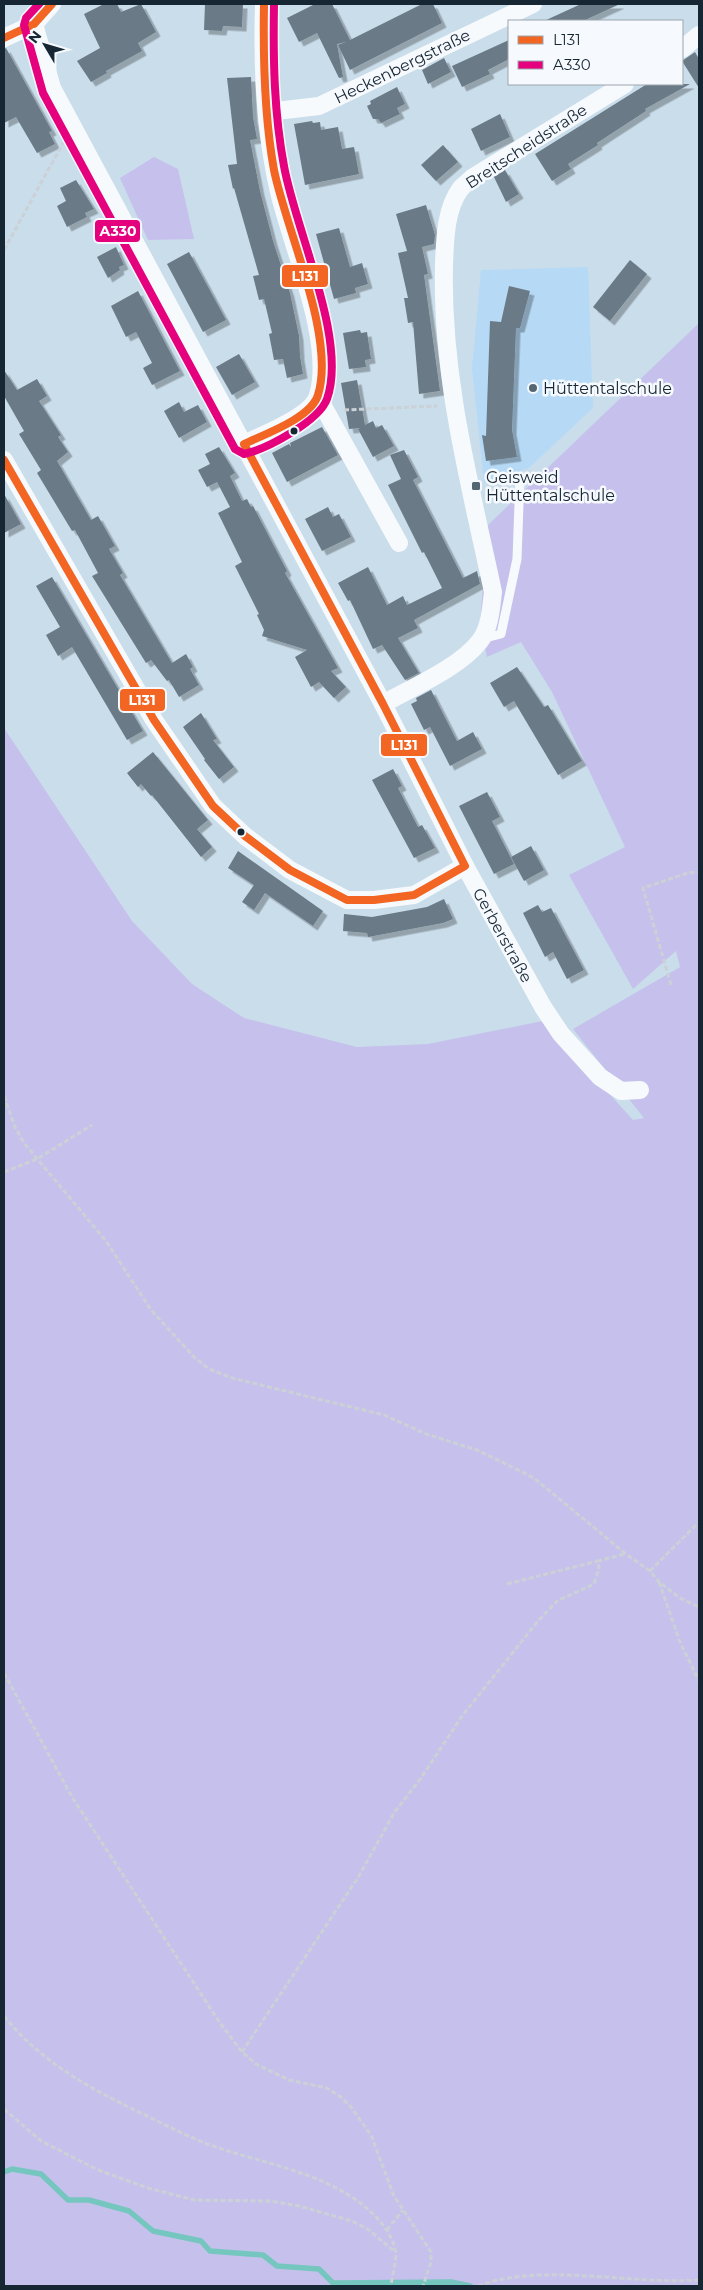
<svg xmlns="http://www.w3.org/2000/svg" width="703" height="2290" font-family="Montserrat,sans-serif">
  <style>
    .built { fill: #b6daf5 }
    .green { fill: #c6c0ec }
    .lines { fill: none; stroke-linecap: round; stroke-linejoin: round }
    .stream { stroke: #75c6bf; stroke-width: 5.5 }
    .building { fill: #6a7a86; filter: url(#shadow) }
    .path { stroke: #cbd1d6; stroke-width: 3; stroke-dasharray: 5 2.5; stroke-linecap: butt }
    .service { stroke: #f7fafc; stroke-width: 9 }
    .minor { stroke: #f7fafc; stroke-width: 18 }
    .bus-1-casing { stroke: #f6fafe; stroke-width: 11 }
    .bus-2-casing { stroke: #f6fafe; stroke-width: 11 }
    .bus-1 { stroke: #f26522; stroke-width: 8 }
    .bus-2 { stroke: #e5007d; stroke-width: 8 }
    .poi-dot { fill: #556673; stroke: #f6fafe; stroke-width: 2 }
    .bus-dot { fill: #162633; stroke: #f6fafe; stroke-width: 2 }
    .labels { text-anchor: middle; stroke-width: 5; stroke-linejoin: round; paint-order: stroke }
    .street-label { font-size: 16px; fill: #162633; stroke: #f6fafe }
    .poi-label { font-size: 16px; fill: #162633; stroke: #f6fafe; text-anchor: start }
    .line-badge { stroke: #f6fafe; stroke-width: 2 }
    .badge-label { font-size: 14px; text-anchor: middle; font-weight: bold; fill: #fff }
  </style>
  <defs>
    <filter id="shadow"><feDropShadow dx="4.5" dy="4.5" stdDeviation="0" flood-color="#0004"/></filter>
  </defs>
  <rect width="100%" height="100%" fill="#caddeb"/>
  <polygon class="built" points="588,267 593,408 529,468 484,483 472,368 481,270"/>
  <g class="green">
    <polygon points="154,157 178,169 194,239 148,240 120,178"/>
    <polygon points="699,323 699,2286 4,2286 4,728 132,921 192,984 244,1018 357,1047 428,1044 543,1021 633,1120 644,1118 573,1029 680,967 676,951 633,989 569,875 625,847 552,692 521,642 487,657 480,622 488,525"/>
  </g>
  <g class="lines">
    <polyline class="stream" points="4,2172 12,2169 41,2174 68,2200 89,2200 129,2211 153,2231 201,2241 210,2251 263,2255 277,2266 319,2269 333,2283 451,2282 470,2286"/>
  </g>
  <g class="building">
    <polygon points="104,4 117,4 121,12 141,4 156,32 138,43 142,51 106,71 107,73 91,82 77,61 100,48 84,14"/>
    <polygon points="205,4 243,4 242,27 223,26 222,31 204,30"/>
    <polygon points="315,4 332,4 350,40 422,4 433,4 442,23 350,70 338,45 346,42 337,44 343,77 339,78 317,33 299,42 287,18"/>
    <polygon points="581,4 620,4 583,21 544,21"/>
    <polygon points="509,40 509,59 488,70 490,74 462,87 452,66"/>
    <polygon points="6,48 52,131 49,132 55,144 37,153 16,117 4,123 4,49"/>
    <polygon points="695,52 699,59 699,88 682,61"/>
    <polygon points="444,58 451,72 428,84 422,70"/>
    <polygon points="251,77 253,117 257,139 250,140 260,191 273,241 290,293 299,336 300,356 303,374 287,378 283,359 274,360 269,334 272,333 264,299 259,300 253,276 259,275 234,188 233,189 228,165 237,164 227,78"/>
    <polygon points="647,84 690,84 645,109 646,111 597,143 598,145 568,164 571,169 552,181 535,154"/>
    <polygon points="397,87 405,104 397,108 400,114 381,123 378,119 373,119 367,106 371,104 370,101"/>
    <polygon points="500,114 510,137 481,151 471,129"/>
    <polygon points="312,121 313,123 320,122 321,130 338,127 342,149 354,147 359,174 305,185 294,124"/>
    <polygon points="443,145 458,162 436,181 421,165"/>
    <polygon points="505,170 519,194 506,202 494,177"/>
    <polygon points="76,180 94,209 85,213 87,217 67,227 57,206 66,201 60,188"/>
    <polygon points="426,205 435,235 434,244 422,247 428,274 424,275 440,391 419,394 413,322 408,323 404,298 408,298 398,253 407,251 396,214"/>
    <polygon points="339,228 350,267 362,263 368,284 355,288 356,293 334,299 316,234"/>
    <polygon points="116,247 124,265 119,267 120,270 108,278 97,257"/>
    <polygon points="189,252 226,320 203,332 167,264"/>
    <polygon points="630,260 647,274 610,321 593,307"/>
    <polygon points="509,286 530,291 520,328 516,328 512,430 517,457 486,461 482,435 486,436 490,321 501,322"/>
    <polygon points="138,291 180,371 152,385 143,368 152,363 136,332 126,337 111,306"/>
    <polygon points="360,330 361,333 367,332 371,359 365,360 366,367 349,369 343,333"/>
    <polygon points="239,354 255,382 232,395 216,367"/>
    <polygon points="4,370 17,390 37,379 47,396 39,401 61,435 58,437 68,452 57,461 91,520 98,516 115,546 109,549 123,573 120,575 172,663 186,654 193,667 190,669 199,685 179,697 169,680 167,681 151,660 146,663 92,576 98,573 75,530 72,531 37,473 41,470 19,434 24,431 4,396"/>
    <polygon points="357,380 365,425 373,421 376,428 382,425 394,446 373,457 358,429 360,428 349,429 341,383"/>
    <polygon points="179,402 184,412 198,405 207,422 179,438 164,411"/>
    <polygon points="322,427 338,455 287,482 272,453 289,444 291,447 290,443"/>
    <polygon points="219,447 235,473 230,476 242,501 247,499 251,507 253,506 287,571 285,573 338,668 331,671 346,687 334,698 319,682 311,687 295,657 307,650 262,636 264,630 257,615 259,614 235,566 242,562 218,513 230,507 217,482 207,487 198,470 210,464 205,454"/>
    <polygon points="404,450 418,477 413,480 463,578 477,571 480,584 414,620 418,628 398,638 419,673 405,680 382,645 373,649 350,600 348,601 338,583 368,567 387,605 403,596 407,605 442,588 424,552 422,553 388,485 401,479 390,455"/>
    <polygon points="4,494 21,524 4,533"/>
    <polygon points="328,507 333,517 339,514 351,537 322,551 305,519"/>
    <polygon points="52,577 143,731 127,740 72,647 58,656 46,635 60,627 36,586"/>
    <polygon points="517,667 544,707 548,705 582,761 558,775 514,701 504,707 490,683"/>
    <polygon points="431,690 457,741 473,732 482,749 450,766 430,727 424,730 411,704 417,701 416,698"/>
    <polygon points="201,713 217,739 213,740 234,767 219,779 204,760 205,759 183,727"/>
    <polygon points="153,752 208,820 197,829 212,847 201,857 152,795 151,796 141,784 138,787 127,773"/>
    <polygon points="393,769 402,786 398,788 418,827 422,825 435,848 414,858 372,780"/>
    <polygon points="487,792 500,817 492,821 514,864 494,874 459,806"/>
    <polygon points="531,846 544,870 524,881 511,857"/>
    <polygon points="238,851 323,911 313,926 265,893 254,910 242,902 254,885 228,868"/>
    <polygon points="444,899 453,919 443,923 368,937 367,933 343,931 344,914 372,917 427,907"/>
    <polygon points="538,905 542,912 551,908 584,970 567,979 553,952 545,957 523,913"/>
  </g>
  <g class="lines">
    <g class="path">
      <polyline points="4,250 63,143"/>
      <polyline points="344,410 437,406"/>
      <polyline points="671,985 643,888 688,873 699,872"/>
      <polyline points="4,1096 15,1127 24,1143 106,1241 151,1310 195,1358 209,1369 232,1378 384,1415 426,1434 477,1450 508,1465 534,1478 626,1554 650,1571 659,1582 680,1598 699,1607"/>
      <polyline points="4,1172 37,1159 92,1125"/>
      <polyline points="650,1571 699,1522"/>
      <polyline points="659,1582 680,1642 699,1681"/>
      <polyline points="507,1584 598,1561"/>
      <polyline points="4,1673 72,1797 220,2023 242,2052 256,2064 289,2080 327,2088 341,2097 351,2107 371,2135 394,2196 431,2252 431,2262 423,2286"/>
      <path d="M4 2016C42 2064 95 2091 149 2117 174 2129 198 2142 225 2150 275 2166 334 2176 373 2214 383 2223 394 2239 396 2253 396 2263 392 2276 391 2286"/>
      <polyline points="242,2052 359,1876 394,1813 421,1778 462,1716 538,1621 557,1601 594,1584 599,1569 598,1561 625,1554"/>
      <polyline points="4,2109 41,2141 98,2170 148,2188 194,2200 270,2201 299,2206 352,2221 369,2230 395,2252"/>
      <polyline points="387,2230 403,2210"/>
      <path d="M478 2286C541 2262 630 2285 699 2280"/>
    </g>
    <polyline class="service" points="481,639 501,634 517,559 520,477"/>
    <g class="minor">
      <polyline points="34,24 52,88 383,704 465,866 543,1007 561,1034 600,1077 621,1091 640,1090"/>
      <polyline points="4,38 34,24 52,4"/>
      <polyline points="682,49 699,35"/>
      <polyline points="267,112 319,106 533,4"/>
      <polyline points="318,397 399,543"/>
      <path d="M244 444C262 435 313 416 318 395 334 342 292 247 279 192 265 132 262 66 264 4"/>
      <polyline points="4,460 154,720 213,806 245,836 290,870 347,900 374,900 414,895 465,866"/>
      <path d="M383 704C413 687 459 668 480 641 490 628 491 608 493 592 470 484 441 377 444 265 445 241 445 209 461 188 464 185 469 181 472 178L625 84"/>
    </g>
    <g class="bus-1-casing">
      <g id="bus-1">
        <polyline points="4,38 34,24 52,4"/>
        <path d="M4 460 154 720 213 806 245 836 290 870 347 900H374L414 895 465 866 383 704 244 444C265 434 311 418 318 395 336 337 286 230 274 170 264 115 263 59 264 4"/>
      </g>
    </g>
    <g class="bus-2-casing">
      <path id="bus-2" d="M39 4 26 18 24 25 43 93 235 449 244 454C267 449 319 421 327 399 348 340 295 229 284 166 274 113 273 59 274 4"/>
    </g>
    <use href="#bus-1" class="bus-1"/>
    <use href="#bus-2" class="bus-2"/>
  </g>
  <g class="poi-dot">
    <circle cx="533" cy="388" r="5"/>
    <rect x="471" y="481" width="10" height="10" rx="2.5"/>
  </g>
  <g class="bus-dot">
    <circle cx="294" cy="431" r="4.5"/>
    <circle cx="241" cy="832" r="4.5"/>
  </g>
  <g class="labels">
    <g class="street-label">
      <text transform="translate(402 66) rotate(-26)" y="6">Heckenbergstraße</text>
      <text transform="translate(526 146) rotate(-33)" y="6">Breitscheidstraße</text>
      <text transform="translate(503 935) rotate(61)" y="6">Gerberstraße</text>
    </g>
    <g class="poi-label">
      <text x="543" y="394">Hüttentalschule</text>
      <text x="486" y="483">Geisweid<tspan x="486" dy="18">Hüttentalschule</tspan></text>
    </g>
  </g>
  <g class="line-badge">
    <rect x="94" y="219" width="47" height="24" rx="5" fill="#e5007d"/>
    <rect x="281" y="264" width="48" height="24" rx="5" fill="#f26522"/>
    <rect x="119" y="688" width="47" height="24" rx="5" fill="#f26522"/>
    <rect x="380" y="733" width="48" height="24" rx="5" fill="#f26522"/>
  </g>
  <g class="badge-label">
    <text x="118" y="236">A330</text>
    <text x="305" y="281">L131</text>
    <text x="142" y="705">L131</text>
    <text x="404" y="750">L131</text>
  </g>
  <rect width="703" height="2290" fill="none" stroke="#162633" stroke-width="10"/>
  <rect x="508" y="20" width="175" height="65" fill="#f6fafe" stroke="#9ca5ad"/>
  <rect x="518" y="36" width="25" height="8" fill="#f26522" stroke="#9ca5ad"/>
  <text x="553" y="45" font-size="15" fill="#162633">L131</text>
  <rect x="518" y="61" width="25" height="8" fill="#e5007d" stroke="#9ca5ad"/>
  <text x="553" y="70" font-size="15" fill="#162633">A330</text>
  <g transform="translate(45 45) rotate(308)" stroke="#f6fafe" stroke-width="4" paint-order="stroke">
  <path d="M0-4L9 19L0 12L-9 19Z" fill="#162633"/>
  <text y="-8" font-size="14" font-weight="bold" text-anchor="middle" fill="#162633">N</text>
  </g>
</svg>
